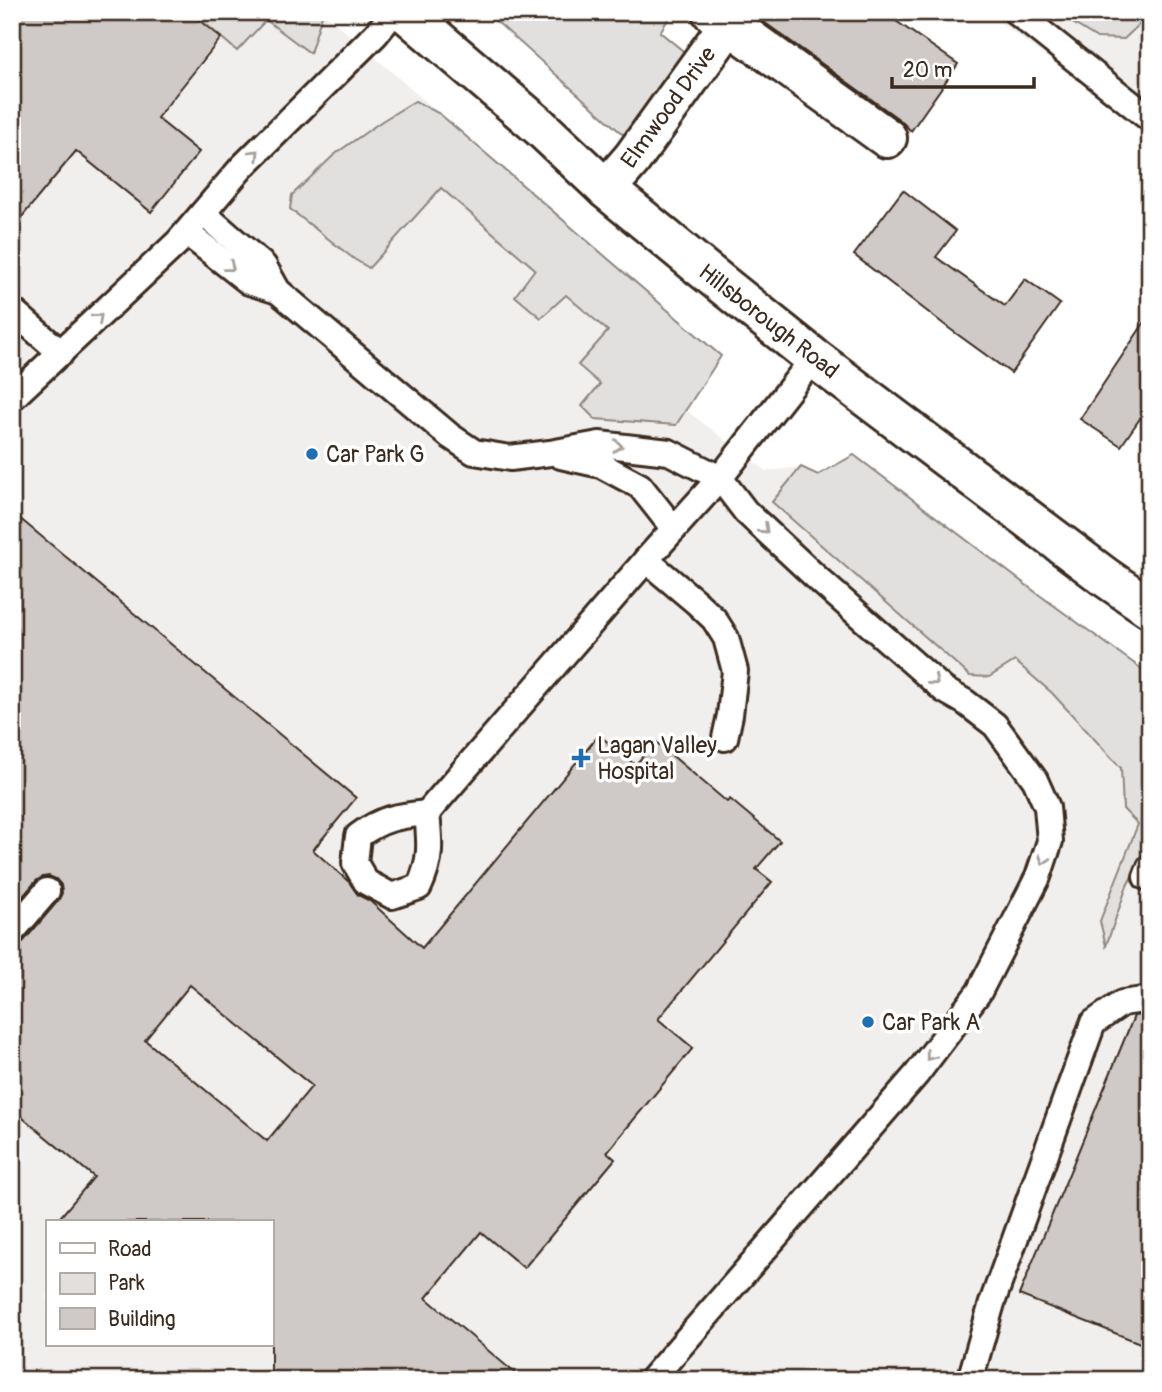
<svg xmlns="http://www.w3.org/2000/svg" width="1162" height="1392" font-family="Pangolin,sans-serif">
  <style>
    .built { fill: #f1efee; fill-rule: evenodd }
    .green { fill: #e2e0de; stroke: #8e857e; stroke-width: 2 }
    .building { fill: #cfcac7; stroke: #3b2a1e; stroke-width: 2; fill-rule: evenodd }
    .lines { fill: none; stroke-linecap: round; stroke-linejoin: round }
    .lane-casing { stroke: #3b2a1e; stroke-width: 30 }
    .street-casing { stroke: #3b2a1e; stroke-width: 44 }
    .highway-casing { stroke: #3b2a1e; stroke-width: 44 }
    .lane { stroke: #fff; stroke-width: 24 }
    .street { stroke: #fff; stroke-width: 38 }
    .highway { stroke: #fff; stroke-width: 38 }
    .oneway { stroke: #a79f9a }
    .poi-dot { fill: #1f6fb2; stroke: #fff; stroke-width: 2.5 }
    .labels { text-anchor: middle; stroke-width: 7; stroke-linejoin: round; paint-order: stroke }
    .street-label { font-size: 23px; fill: #3b2a1e; stroke: #fff }
    .poi-label { font-size: 23px; fill: #3b2a1e; stroke: #fff; text-anchor: start }
  </style>
  <rect width="100%" height="100%" fill="#fff"/>
  <filter id="ink" filterUnits="userSpaceOnUse"><feTurbulence type="fractalNoise" baseFrequency=".0143" numOctaves="2"/><feDisplacementMap in="SourceGraphic" scale="14" xChannelSelector="R" yChannelSelector="G"/><feConvolveMatrix kernelMatrix="1 2 1 2 8 2 1 2 1" color-interpolation-filters="sRGB"/></filter>
  <g filter="url(#ink)">
    <g class="built">
      <path d="M12 12H323L440 114 490 161 686 410 766 471 801 467 818 475 854 455 1038 594 1150 675V841L1132 877 1150 851V1359L1142 1380H12ZM47 1222H271V1345H47Z"/>
      <polygon points="986,12 1150,12 1150,135"/>
    </g>
    <g class="green">
      <polygon points="192,12 323,12 310,53 266,20 237,51"/>
      <polygon points="486,12 673,12 660,32 688,55 628,139"/>
      <polygon points="1055,12 1146,12 1142,22 1124,39 1097,38"/>
      <polygon points="415,101 440,114 721,356 676,425 595,419 582,406 600,384 578,365 608,331 566,295 541,318 515,296 535,269 441,188 369,268 354,259 290,209 292,195 335,154 382,121"/>
      <polygon points="854,455 1038,594 1150,675 1150,840 1127,886 1106,946 1100,921 1138,824 1123,809 1121,768 1052,693 1015,661 989,677 970,676 772,502 801,467 818,475"/>
    </g>
    <g class="building">
      <polygon points="12,12 189,12 221,38 157,118 199,152 151,212 76,151 12,229"/>
      <polygon points="750,12 896,12 896,21 958,64 911,131 900,120"/>
      <polygon points="903,190 956,231 936,257 1005,306 1025,279 1060,304 1011,373 950,329 854,255"/>
      <polygon points="1150,314 1150,404 1121,446 1080,419"/>
      <path d="M12 512 356 798 313 850 349 882 358 895 370 901 422 948 599 735 635 765 656 742 727 802 730 799 780 841 756 869 772 882 658 1019 693 1048 607 1152 615 1159 524 1268 481 1232 426 1298 523 1380H271V1222H56L94 1177 12 1109V946H18L23 942 58 901 62 893 61 885 56 879 49 876 43 877 36 881 12 909ZM190 985 312 1086 267 1141 145 1040Z"/>
      <polygon points="1150,1014 1150,1347 1019,1295 1134,1016"/>
    </g>
    <g class="lines">
      <g class="lane-casing">
        <g id="lane">
          <polyline points="1016,12 1150,119"/>
          <polyline points="203,213 264,266 278,291 450,436 474,452 510,458 550,453 599,444 669,452 720,478 746,512 818,579 944,690 965,702 995,725 1035,780 1047,807 1050,841 1038,877 979,992 916,1075 651,1380"/>
          <polyline points="187,233 249,282 278,291"/>
          <polyline points="12,310 61,353"/>
          <polyline points="12,398 178,242 242,167 376,34 394,12"/>
          <polyline points="561,456 601,465 640,486 674,529"/>
          <polyline points="646,560 696,602 714,619 726,638 735,671 730,715 725,738"/>
          <polyline points="427,813 646,560 720,478 814,358"/>
          <path d="M427 813C430 843 432 859 419 887L392 896 366 882 355 863 358 836C382 818 398 816 427 813Z"/>
          <polyline points="1146,877 1150,867"/>
          <polyline points="12,932 47,891"/>
          <polyline points="970,1380 992,1303 1093,1023 1122,1003 1150,999"/>
        </g>
      </g>
      <g class="street-casing">
        <g id="street">
          <polyline points="712,12 887,138"/>
          <polyline points="606,189 632,159 729,24"/>
        </g>
      </g>
      <g class="highway-casing">
        <polyline id="highway" points="405,12 540,127 606,189 698,265 814,358 1105,577 1150,608"/>
      </g>
      <use href="#lane" class="lane"/>
      <use href="#street" class="street"/>
      <use href="#highway" class="highway"/>
    </g>
    <defs><path id="oneway-chevron" d="M-2-3.5L2.5 0L-2 3.5" fill="none" stroke-width="1.6" stroke-linecap="round" stroke-linejoin="round" transform="scale(1.75)"/></defs>
    <g class="oneway">
      <use href="#oneway-chevron" transform="translate(255 154) rotate(-45)"/>
      <use href="#oneway-chevron" transform="translate(230 267) rotate(38)"/>
      <use href="#oneway-chevron" transform="translate(98 318) rotate(-43)"/>
      <use href="#oneway-chevron" transform="translate(618 446) rotate(7)"/>
      <use href="#oneway-chevron" transform="translate(764 529) rotate(43)"/>
      <use href="#oneway-chevron" transform="translate(934 681) rotate(41)"/>
      <use href="#oneway-chevron" transform="translate(1044 860) rotate(108)"/>
      <use href="#oneway-chevron" transform="translate(930 1056) rotate(127)"/>
    </g>
  </g>
  <g class="poi-dot">
    <circle cx="312" cy="454" r="7"/>
    <path d="M577.5 747.5h7v7h7v7h-7v7h-7v-7h-7v-7h7z"/>
    <circle cx="868" cy="1022" r="7"/>
  </g>
  <g class="labels">
    <g class="street-label">
      <text transform="translate(668 107) rotate(-54)" y="8">Elmwood Drive</text>
      <text transform="translate(769 321) rotate(38)" y="8">Hillsborough Road</text>
    </g>
    <g class="poi-label">
      <text x="326" y="462">Car Park G</text>
      <text x="597" y="753">Lagan Valley<tspan x="597" dy="26">Hospital</tspan></text>
      <text x="882" y="1030">Car Park A</text>
    </g>
  </g>
  <rect width="1162" height="1392" fill="none" stroke="#fff" stroke-width="42"/>
  <rect x="21" y="21" width="1120" height="1350" fill="none" stroke="#3b2a1e" stroke-width="2.5" filter="url(#ink)"/>
  <rect x="46" y="1220" width="228" height="126" fill="#ffffff" stroke="#b1aaa5" stroke-width="2"/>
  <rect x="60" y="1243" width="35" height="10" fill="#ffffff" stroke="#b1aaa5" stroke-width="2"/>
  <text x="108" y="1256" font-size="21" fill="#3b2a1e">Road</text>
  <rect x="60" y="1273" width="35" height="21" fill="#e2e0de" stroke="#b1aaa5" stroke-width="2"/>
  <text x="108" y="1290" font-size="21" fill="#3b2a1e">Park</text>
  <rect x="60" y="1308" width="35" height="21" fill="#cfcac7" stroke="#b1aaa5" stroke-width="2"/>
  <text x="108" y="1326" font-size="21" fill="#3b2a1e">Building</text>
  <path d="M892 77v10h142v-10" fill="none" stroke="#3b2a1e" stroke-width="3.5"/>
  <text x="903" y="77" font-size="21" fill="#3b2a1e" stroke="#ffffff" stroke-width="5" paint-order="stroke">20 m</text>
</svg>
